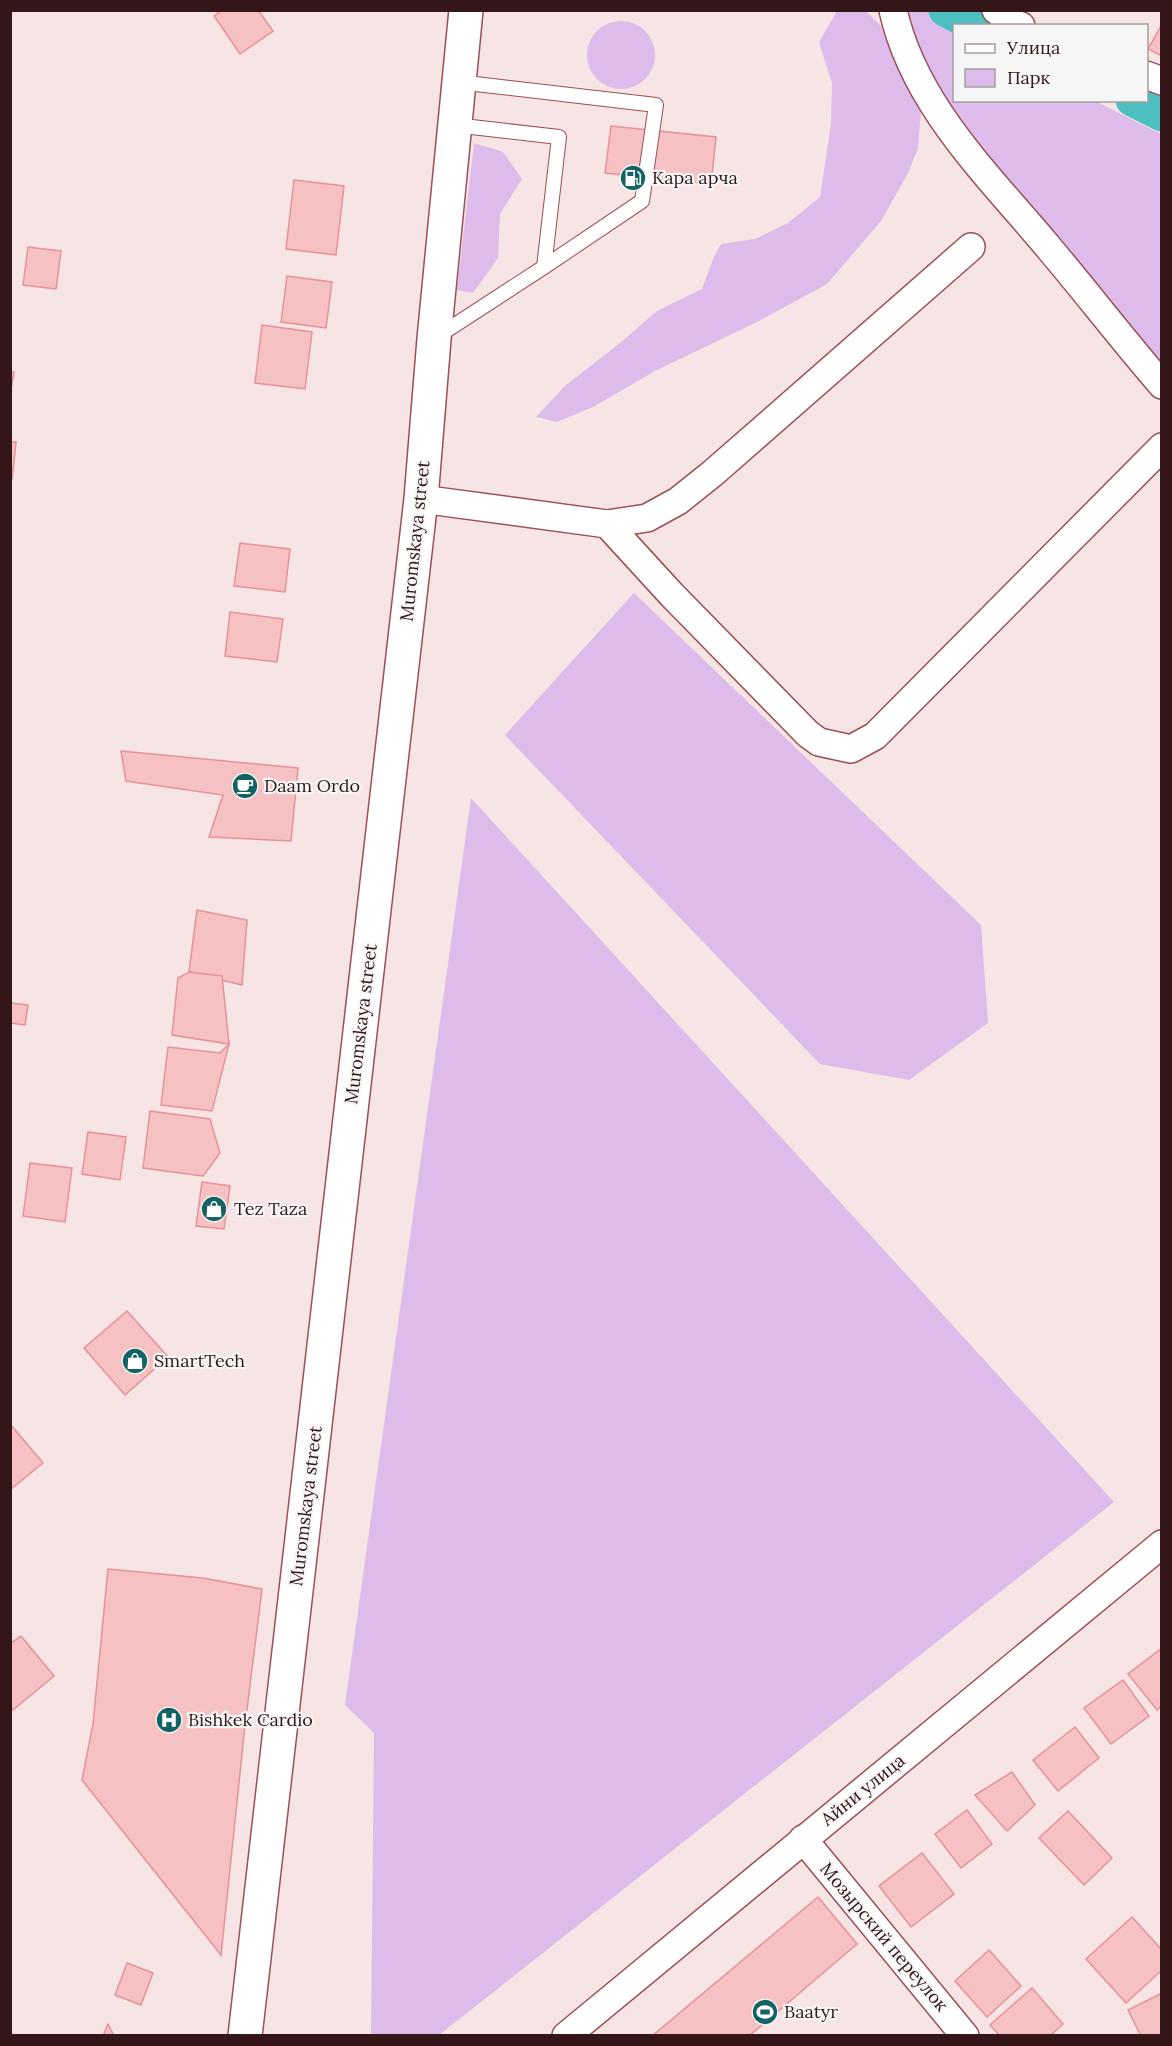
<svg xmlns="http://www.w3.org/2000/svg" width="1172" height="2046" font-family="Lora,serif">
  <style>
    .green { fill: #ddbbea }
    .lines { fill: none; stroke-linecap: round; stroke-linejoin: round }
    .canal { stroke: #4cbfc0; stroke-width: 33 }
    .building { fill: #f6c1c3; stroke: #e69297; stroke-width: 1.5 }
    .lane-casing { stroke: #9c4f55; stroke-width: 16 }
    .street-casing { stroke: #9c4f55; stroke-width: 30 }
    .secondary-casing { stroke: #9c4f55; stroke-width: 36 }
    .lane { stroke: #fff; stroke-width: 14 }
    .street { stroke: #fff; stroke-width: 27 }
    .secondary { stroke: #fff; stroke-width: 33 }
    .labels { text-anchor: middle; stroke-width: 4.5; stroke-linejoin: round; paint-order: stroke }
    .poi-label { font-size: 18px; fill: #351618; stroke: #f6f6f6; text-anchor: start }
    .street-label { font-size: 18px; fill: #351618; stroke: #f6f6f6 }
  </style>
  <rect width="100%" height="100%" fill="#f7e4e4"/>
  <g class="green">
    <polygon points="841,10 866,11 880,25 893,55 921,111 918,148 908,173 881,221 827,284 759,321 655,371 593,407 557,422 536,417 565,386 620,343 657,311 702,289 714,257 721,244 755,239 788,223 820,197 831,124 832,83 819,42 837,11"/>
    <polygon points="907,11 929,11 958,25 954,26 954,100 1095,101 1161,134 1161,369 949,108 914,43"/>
    <circle cx="621" cy="55" r="34"/>
    <polygon points="474,143 503,152 522,179 500,214 498,258 473,293 457,290"/>
    <polygon points="634,593 981,925 988,1023 909,1080 820,1064 505,735"/>
    <polygon points="471,798 1114,1502 439,2035 371,2035 374,1733 345,1705"/>
  </g>
  <g class="lines">
    <g class="canal">
      <polyline points="945,10 976,26"/>
      <polyline points="1132,100 1162,115"/>
    </g>
  </g>
  <g class="building">
    <polygon points="222,10 258,10 273,31 240,54 214,16"/>
    <polygon points="1161,26 1162,26 1162,56 1148,49"/>
    <polygon points="611,126 716,137 711,184 605,173"/>
    <polygon points="294,180 344,186 336,255 286,249"/>
    <polygon points="28,247 61,251 56,289 23,285"/>
    <polygon points="287,276 332,282 326,328 281,322"/>
    <polygon points="262,325 312,332 305,389 255,383"/>
    <polygon points="10,372 14,372 10,397"/>
    <polygon points="10,442 16,442 12,479 10,479"/>
    <polygon points="240,543 290,549 285,592 234,586"/>
    <polygon points="230,612 283,619 277,662 225,656"/>
    <polygon points="121,751 298,768 291,841 209,837 223,795 126,781"/>
    <polygon points="197,910 247,920 242,985 189,972"/>
    <polygon points="189,972 222,976 229,1044 172,1035 178,978"/>
    <polygon points="10,1003 28,1005 25,1025 10,1023"/>
    <polygon points="229,1044 212,1111 161,1105 168,1047 220,1053"/>
    <polygon points="150,1111 210,1119 220,1153 203,1176 143,1168"/>
    <polygon points="88,1132 126,1137 120,1180 82,1174"/>
    <polygon points="30,1163 72,1168 65,1222 23,1216"/>
    <polygon points="202,1182 230,1186 224,1229 196,1226"/>
    <polygon points="127,1311 168,1357 125,1395 84,1348"/>
    <polygon points="11,1425 43,1463 11,1489 10,1488"/>
    <polygon points="108,1569 203,1578 262,1589 245,1725 221,1955 82,1780 93,1724"/>
    <polygon points="21,1636 54,1676 13,1710 10,1707 10,1644"/>
    <polygon points="1162,1648 1162,1706 1157,1710 1128,1674"/>
    <polygon points="1123,1680 1149,1716 1111,1744 1084,1708"/>
    <polygon points="1075,1727 1099,1758 1058,1791 1033,1760"/>
    <polygon points="1012,1772 1035,1805 1007,1831 975,1795"/>
    <polygon points="967,1810 992,1844 961,1868 935,1834"/>
    <polygon points="1068,1811 1112,1858 1084,1885 1039,1838"/>
    <polygon points="922,1853 954,1894 911,1927 879,1886"/>
    <polygon points="818,1897 857,1944 749,2036 652,2036"/>
    <polygon points="1132,1917 1162,1950 1162,1970 1126,2003 1086,1959"/>
    <polygon points="989,1950 1021,1986 987,2017 955,1981"/>
    <polygon points="127,1963 153,1973 141,2005 115,1995"/>
    <polygon points="1032,1988 1063,2024 1050,2036 1000,2036 990,2025"/>
    <polygon points="1162,1993 1162,2036 1141,2036 1128,2010"/>
    <polygon points="108,2024 114,2036 103,2036"/>
  </g>
  <g class="lines">
    <g class="lane-casing">
      <g id="lane">
        <polyline points="458,82 656,105 642,201 544,267"/>
        <polyline points="438,336 544,267 559,137 454,125"/>
      </g>
    </g>
    <g class="street-casing">
      <g id="street">
        <path d="M893 10C914 105 989 176 1049 248 1087 293 1123 340 1162 385"/>
        <polyline points="996,10 1011,22 1021,26"/>
        <polyline points="1146,75 1162,81"/>
        <polyline points="421,499 607,524 647,518 678,501 713,473 971,247"/>
        <polyline points="607,524 672,595 808,734 819,742 851,749 875,736 1162,447"/>
        <polyline points="803,1839 965,2036"/>
        <polyline points="566,2036 1162,1544"/>
      </g>
    </g>
    <g class="secondary-casing">
      <polyline id="secondary" points="245,2036 421,499 434,339 466,10"/>
    </g>
    <use href="#lane" class="lane"/>
    <use href="#street" class="street"/>
    <use href="#secondary" class="secondary"/>
  </g>
  <defs>
    <g id="fuel-disc" transform="scale(1.35)"><circle r="9.5" fill="#136364" stroke="#f6f6f6"/><path d="M-5.5-6h7V0h2V4h1.3V-2.5L3-4.5l.8-.8L6-3V5H2.5V1h-1V6h-7ZM-4.2-4.7v3.2H.2V-4.7Z" fill="#fff"/></g>
    <g id="cafe-disc" transform="scale(1.35)"><circle r="9.5" fill="#136364" stroke="#f6f6f6"/><path d="M-5.5-4.5H6V0H3Q3 3.5 0 3.5H-2.5Q-5.5 3.5-5.5 0ZM3-3.2v2h1.7v-2ZM-6 4.5H4V6H-6Z" fill="#fff"/></g>
    <g id="shop-disc" transform="scale(1.35)"><circle r="9.5" fill="#136364" stroke="#f6f6f6"/><path d="M-5-2.5h2.3a2.7 3.5 0 0 1 5.4 0H5L5.5 6h-11ZM-1.5-2.5h3a1.5 2.3 0 0 0-3 0Z" fill="#fff"/></g>
    <g id="hospital-disc" transform="scale(1.35)"><circle r="9.5" fill="#136364" stroke="#f6f6f6"/><path d="M-5-5h3v3.5h4V-5h3V5h-3V1.5h-4V5h-3Z" fill="#fff"/></g>
    <g id="stadium-disc" transform="scale(1.35)"><circle r="9.5" fill="#136364" stroke="#f6f6f6"/><path d="M0-5a6.5 5 0 1 0 0 10a6.5 5 0 1 0 0-10ZM-3.5-1.8h7v3.6h-7Z" fill="#fff"/></g>
  </defs>
  <g fill-rule="evenodd">
    <use href="#fuel-disc" x="633" y="178"/>
    <use href="#cafe-disc" x="245" y="786"/>
    <use href="#shop-disc" x="214" y="1209"/>
    <use href="#shop-disc" x="135" y="1361"/>
    <use href="#hospital-disc" x="169" y="1720"/>
    <use href="#stadium-disc" x="765" y="2012"/>
  </g>
  <g class="labels">
    <g class="poi-label">
      <text x="652" y="184">Кара арча</text>
      <text x="264" y="792">Daam Ordo</text>
      <text x="234" y="1215">Tez Taza</text>
      <text x="154" y="1367">SmartTech</text>
      <text x="188" y="1726">Bishkek Cardio</text>
      <text x="784" y="2018">Baatyr</text>
    </g>
    <g class="street-label">
      <text transform="translate(415 541) rotate(-84)" y="6">Muromskaya street</text>
      <text transform="translate(361 1024) rotate(-83)" y="6">Muromskaya street</text>
      <text transform="translate(306 1506) rotate(-83)" y="6">Muromskaya street</text>
      <text transform="translate(863 1790) rotate(-39)" y="6">Айни улица</text>
      <text transform="translate(884 1937) rotate(50)" y="6">Мозырский переулок</text>
    </g>
  </g>
  <rect width="1172" height="2046" fill="none" stroke="#351618" stroke-width="24"/>
  <rect x="953" y="24" width="195" height="78" fill="#f6f6f6" stroke="#a99c9d" stroke-width="1.5"/>
  <rect x="965" y="44" width="30" height="9" fill="#ffffff" stroke="#a99c9d" stroke-width="1.5"/>
  <text x="1007" y="54" font-size="18" fill="#351618">Улица</text>
  <rect x="965" y="69" width="30" height="18" fill="#ddbbea" stroke="#a99c9d" stroke-width="1.5"/>
  <text x="1007" y="84" font-size="18" fill="#351618">Парк</text>
</svg>
